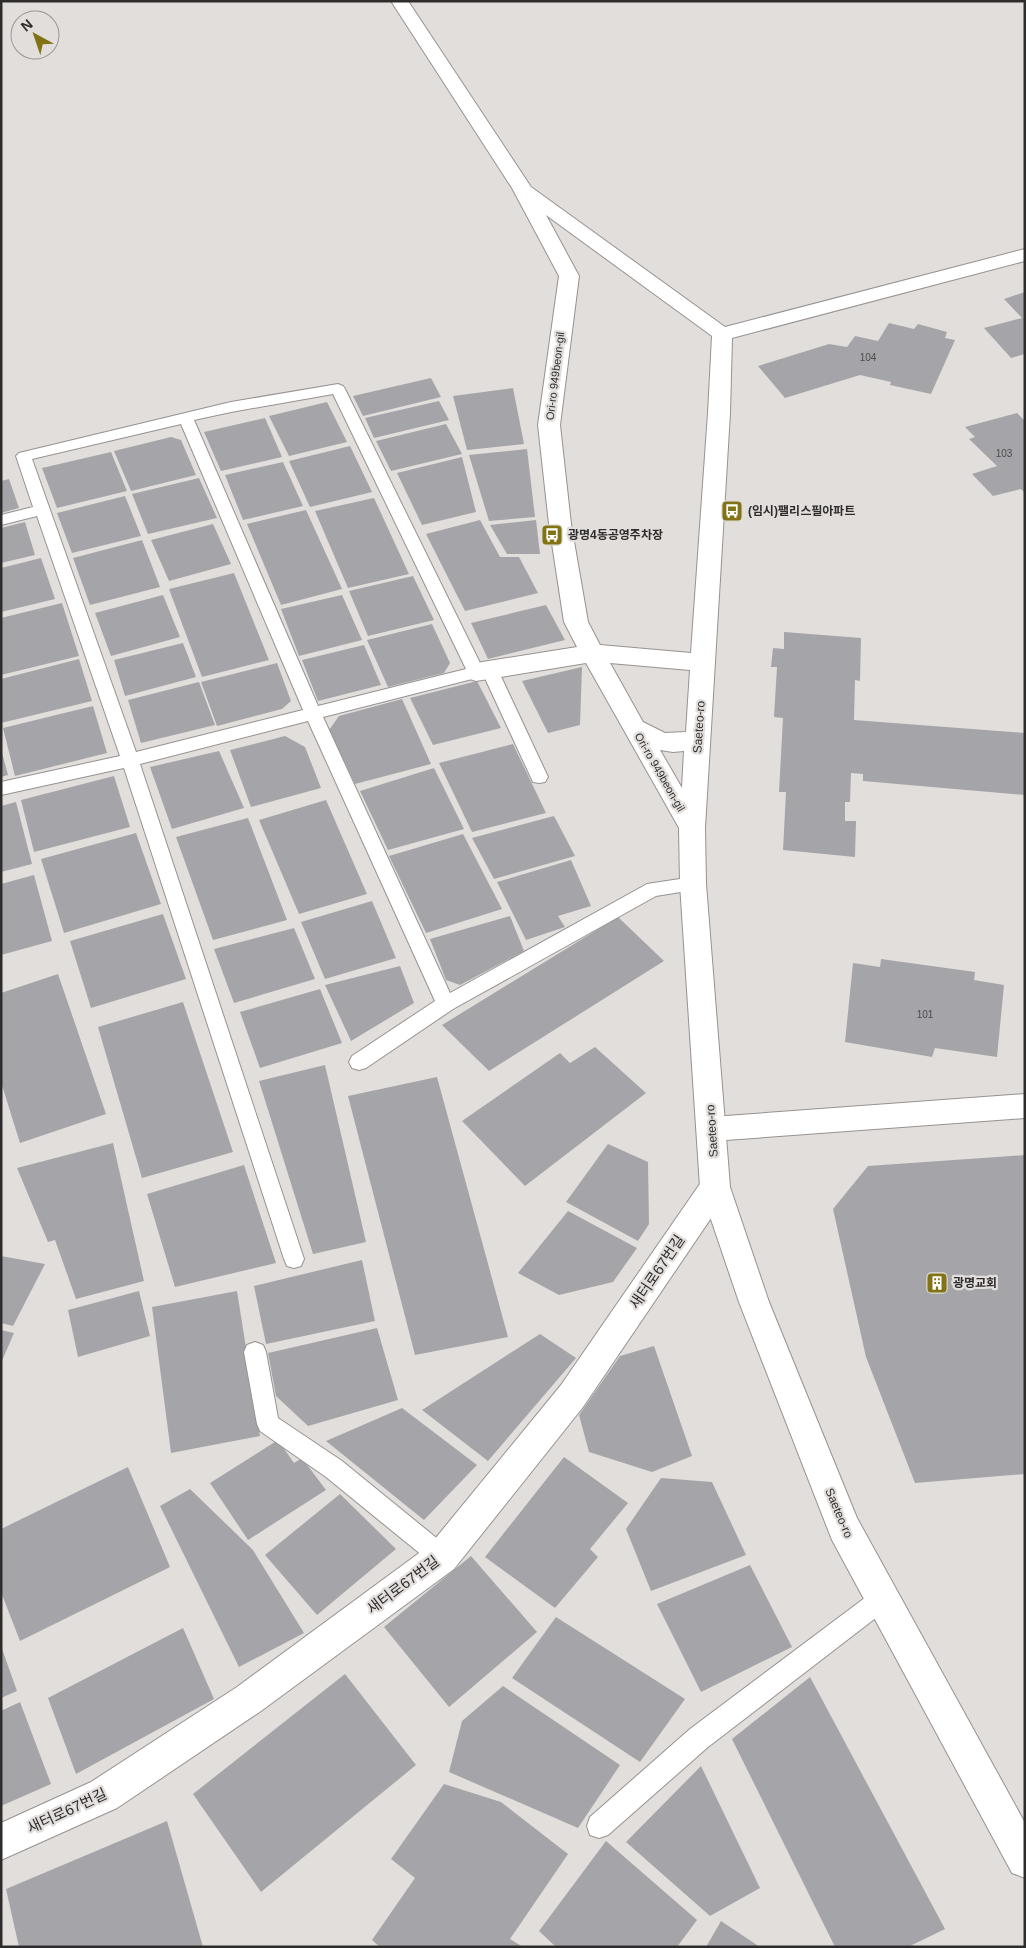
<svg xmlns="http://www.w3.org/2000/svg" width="1026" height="1948" font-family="Helvetica,'Noto Sans KR',sans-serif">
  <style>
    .building { fill: #a5a5a9 }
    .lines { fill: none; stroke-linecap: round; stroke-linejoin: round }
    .lane-casing { stroke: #969290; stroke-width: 2 }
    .street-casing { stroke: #969290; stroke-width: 2 }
    .secondary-casing { stroke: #969290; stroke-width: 2 }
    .lane { fill: #fff; fill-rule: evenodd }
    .street { fill: #fff; fill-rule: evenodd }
    .secondary { fill: #fff; fill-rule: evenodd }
    .labels { text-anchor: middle; stroke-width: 4.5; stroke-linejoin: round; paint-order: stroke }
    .number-label { font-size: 10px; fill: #4c4b4b }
    .far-street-label { font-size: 11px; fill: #2f2d2c; stroke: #e2dedc }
    .poi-label { font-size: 12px; font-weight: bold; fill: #2f2d2c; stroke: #e2dedc; text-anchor: start }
    .street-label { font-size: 12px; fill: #2f2d2c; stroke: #e2dedc }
    .near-street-label { font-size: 15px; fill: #2f2d2c; stroke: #e2dedc }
  </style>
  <rect width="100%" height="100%" fill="#e2dedc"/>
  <g class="building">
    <polygon points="1025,292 1025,354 1011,358 984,328 1022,318 1004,299"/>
    <polygon points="889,323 914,329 918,324 947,332 945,338 955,340 931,394 890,385 891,382 860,375 785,398 758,366 829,344 847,347 855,336 878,341"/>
    <polygon points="431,378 441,397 363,416 353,396"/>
    <polygon points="513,388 524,444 467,450 453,396"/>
    <polygon points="439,401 449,420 374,438 365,418"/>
    <polygon points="327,402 347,442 289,456 269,416"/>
    <polygon points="1017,413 1025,421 1025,493 1021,489 993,496 972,474 997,466 969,439 975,437 965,427"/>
    <polygon points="265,418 282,457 221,471 204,432"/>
    <polygon points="446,424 462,454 391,471 376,441"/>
    <polygon points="171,437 181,440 196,475 131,491 114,451"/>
    <polygon points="350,446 372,492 310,507 289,461"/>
    <polygon points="527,449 535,517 489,521 469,455"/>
    <polygon points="111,452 127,491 57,508 42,468"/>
    <polygon points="462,457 476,512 422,525 397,473"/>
    <polygon points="283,462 303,506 243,520 225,475"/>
    <polygon points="199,478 217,518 148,534 132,494"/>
    <polygon points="9,479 19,508 1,513 1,481"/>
    <polygon points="125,496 141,536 72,553 57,513"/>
    <polygon points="374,498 409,574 348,588 315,511"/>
    <polygon points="306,510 342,589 281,605 247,524"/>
    <polygon points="480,520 500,557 519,557 538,593 465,611 426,534"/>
    <polygon points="536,520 540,554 507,554 490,525"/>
    <polygon points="25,522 35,555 1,563 1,528"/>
    <polygon points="213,524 231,564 169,581 151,540"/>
    <polygon points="142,540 160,587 90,605 73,558"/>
    <polygon points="41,558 55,599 1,612 1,568"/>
    <polygon points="234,573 269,660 202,677 169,589"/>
    <polygon points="413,576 434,620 368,636 349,591"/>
    <polygon points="163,595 180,637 111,656 95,613"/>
    <polygon points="342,595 362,640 299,656 281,609"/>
    <polygon points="62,603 79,656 1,675 1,618"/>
    <polygon points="546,605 565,640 488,659 471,623"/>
    <polygon points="432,624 450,663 444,673 388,687 367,640"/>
    <polygon points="784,632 861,638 860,681 855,680 854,720 1025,733 1025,795 863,781 863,774 851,773 850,802 845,802 845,821 856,821 855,857 783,850 786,792 779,792 783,718 774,717 777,667 771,667 773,648 784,649"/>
    <polygon points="183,643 196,677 125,696 114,660"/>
    <polygon points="364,645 381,685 318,701 302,660"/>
    <polygon points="79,659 92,701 1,723 1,679"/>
    <polygon points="277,663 291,701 282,709 217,726 201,682"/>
    <polygon points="582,667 580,725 548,733 522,681"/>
    <polygon points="477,681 501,728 433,745 410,698"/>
    <polygon points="199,682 215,725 141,743 128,700"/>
    <polygon points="402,699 431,764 355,784 329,730 339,716"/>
    <polygon points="93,706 107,753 15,776 3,728"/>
    <polygon points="285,736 305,747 321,788 251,807 230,750"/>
    <polygon points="513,744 546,813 472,832 439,763"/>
    <polygon points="1,749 8,775 1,777"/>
    <polygon points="219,751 244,808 172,829 150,767"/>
    <polygon points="434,768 464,829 388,850 360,791"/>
    <polygon points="114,776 130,827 34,852 21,800"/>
    <polygon points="326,800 367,894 299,914 259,820"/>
    <polygon points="16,802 32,864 1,872 1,806"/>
    <polygon points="554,816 575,856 494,879 472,838"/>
    <polygon points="248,818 287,920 213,940 176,837"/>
    <polygon points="136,833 161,904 64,933 41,859"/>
    <polygon points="463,834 502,909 426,933 389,856"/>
    <polygon points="571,860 591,906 558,916 565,927 526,940 497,882"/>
    <polygon points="34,875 52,941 1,955 1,884"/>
    <polygon points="372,901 396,958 325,979 301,922"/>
    <polygon points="163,914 186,979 91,1008 70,941"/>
    <polygon points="510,916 524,951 460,985 446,980 430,939"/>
    <polygon points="618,917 664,961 489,1071 442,1025"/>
    <polygon points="294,928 315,979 234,1003 214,949"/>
    <polygon points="881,959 975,972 974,980 1004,985 997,1057 935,1048 932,1057 845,1042 853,963 880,967"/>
    <polygon points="400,966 414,1003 351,1041 325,985"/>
    <polygon points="58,974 106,1114 20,1143 1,1082 1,993"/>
    <polygon points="320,989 342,1043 260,1068 240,1012"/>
    <polygon points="183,1002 233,1152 142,1178 98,1027"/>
    <polygon points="595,1047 646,1093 525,1186 462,1121 560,1053 570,1063"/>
    <polygon points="325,1065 366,1242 313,1254 259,1081"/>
    <polygon points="437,1077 508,1337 415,1355 348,1096"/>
    <polygon points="113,1143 144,1281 76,1299 55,1240 48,1242 17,1168"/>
    <polygon points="608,1144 648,1162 649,1224 638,1241 566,1202"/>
    <polygon points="1025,1155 1025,1474 915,1483 866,1357 833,1209 868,1166"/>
    <polygon points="244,1165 276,1263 175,1287 147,1194"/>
    <polygon points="568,1211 637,1248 613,1282 559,1295 518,1273"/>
    <polygon points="1,1256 45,1264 13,1326 1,1323"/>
    <polygon points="362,1260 375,1321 266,1344 254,1286"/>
    <polygon points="139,1291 150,1336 78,1357 68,1310"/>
    <polygon points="237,1291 260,1436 171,1453 152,1307"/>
    <polygon points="377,1328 398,1400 308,1426 276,1396 268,1353"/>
    <polygon points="1,1330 14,1333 1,1363"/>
    <polygon points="540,1334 576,1358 488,1461 422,1410"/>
    <polygon points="654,1346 692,1456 652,1472 589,1452 579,1415 620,1356"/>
    <polygon points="402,1408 477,1465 424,1520 326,1441"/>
    <polygon points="278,1440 294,1463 302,1458 326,1490 248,1540 210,1483"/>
    <polygon points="564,1457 628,1503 590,1549 598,1557 555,1608 485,1557"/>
    <polygon points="128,1467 170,1567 20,1641 1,1592 1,1529"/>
    <polygon points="661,1478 712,1482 746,1555 651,1591 626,1529"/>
    <polygon points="190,1489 253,1550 304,1633 239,1667 160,1506"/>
    <polygon points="340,1494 396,1549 317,1615 265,1555"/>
    <polygon points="471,1556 537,1632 449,1707 384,1627"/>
    <polygon points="750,1565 792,1647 701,1692 657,1604"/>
    <polygon points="556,1617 685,1699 640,1762 512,1678"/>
    <polygon points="183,1628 214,1699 76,1774 48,1698"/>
    <polygon points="1,1646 17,1691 1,1698"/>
    <polygon points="345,1674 416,1765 261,1892 193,1794"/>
    <polygon points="810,1677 945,1929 908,1947 835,1947 732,1739"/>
    <polygon points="503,1686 620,1765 578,1828 449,1772 462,1721"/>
    <polygon points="20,1702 51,1784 1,1806 1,1711"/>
    <polygon points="701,1766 760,1888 710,1916 626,1842"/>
    <polygon points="444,1784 501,1802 568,1854 510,1939 523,1947 380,1947 372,1940 415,1878 391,1859"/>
    <polygon points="167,1821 203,1947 19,1947 6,1889"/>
    <polygon points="606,1841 697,1920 677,1947 556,1947 539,1931"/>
    <polygon points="721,1921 760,1947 706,1947"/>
  </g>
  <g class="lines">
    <g class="lane-casing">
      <g id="lane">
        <path d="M338 384 343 386 345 389 483 669 484 666 490 664 496 666 498 670 548 777 545 782 539 783 533 782 483 674 476 678 323 717 450 993 647 884 693 877 699 879 702 884 699 889 656 896 453 1009 366 1068 359 1070 352 1068 349 1062 352 1056 435 1001 308 721 140 764 304 1259 301 1266 294 1268 287 1266 284 1259 124 768 1 795V782L120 756 37 516 1 525V515L33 507 16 456 19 453 231 402ZM333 394 466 669 318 706 194 420 231 412ZM181 424 303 710 136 752 32 459Z"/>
        <polygon points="255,1342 263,1345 266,1352 278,1418 342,1461 450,1549 453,1557 450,1565 442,1568 434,1565 326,1477 260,1431 257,1424 244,1352 247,1345"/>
        <polygon points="882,1587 890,1591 894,1599 890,1607 708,1747 608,1835 599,1838 590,1835 587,1826 590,1817 690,1729 874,1591"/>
      </g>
    </g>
    <g class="street-casing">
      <g id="street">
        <path d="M391 1H408L531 187 725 327 1025 249V261L732 338 730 413 705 828 701 835 692 838 683 835 586 663 476 681 467 678 464 672 467 666 476 663 577 647 564 622 549 524 538 425 559 276 512 188ZM546 215 712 336 708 413 691 653 600 645 588 622 571 524 560 425 579 276ZM610 663 690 670 686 732 665 733 643 722ZM660 750 673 752 684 751 682 788Z"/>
        <polygon points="1025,1094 1025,1118 712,1141 702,1138 697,1129 702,1120 712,1117"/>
        <polygon points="715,1174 726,1178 730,1187 726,1196 583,1407 454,1569 261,1711 117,1808 1,1860 1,1823 91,1782 237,1687 430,1545 561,1385 704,1178"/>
      </g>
    </g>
    <g class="secondary-casing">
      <polygon id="secondary" points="692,818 701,821 705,828 706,884 730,1187 769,1302 857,1518 1025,1823 1025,1878 1012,1873 832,1540 739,1302 700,1187 680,884 679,828 683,821"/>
    </g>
    <use href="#lane" class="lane"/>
    <use href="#street" class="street"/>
    <use href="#secondary" class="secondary"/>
  </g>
  <defs>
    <g id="bus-square" transform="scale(1.125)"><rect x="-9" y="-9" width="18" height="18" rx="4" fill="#827416" stroke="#e2dedc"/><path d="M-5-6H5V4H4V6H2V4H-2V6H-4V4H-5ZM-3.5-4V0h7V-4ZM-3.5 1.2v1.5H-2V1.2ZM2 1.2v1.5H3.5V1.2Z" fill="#fff"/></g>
    <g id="building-square" transform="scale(1.125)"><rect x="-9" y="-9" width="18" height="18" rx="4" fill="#827416" stroke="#e2dedc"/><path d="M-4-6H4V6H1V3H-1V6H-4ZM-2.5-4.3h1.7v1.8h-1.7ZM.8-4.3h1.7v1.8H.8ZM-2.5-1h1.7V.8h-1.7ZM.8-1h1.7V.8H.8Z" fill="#fff"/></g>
  </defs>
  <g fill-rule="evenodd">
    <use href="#bus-square" x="732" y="511"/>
    <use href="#bus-square" x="552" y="535"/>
    <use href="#building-square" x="937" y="1283"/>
  </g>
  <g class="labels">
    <g class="number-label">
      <text x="868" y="361">104</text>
      <text x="1004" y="457">103</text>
      <text x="925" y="1018">101</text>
    </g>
    <g class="far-street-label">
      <text transform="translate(555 376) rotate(-83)" y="4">Ori-ro 949beon-gil</text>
      <text transform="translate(660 772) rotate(60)" y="4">Ori-ro 949beon-gil</text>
    </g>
    <g class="poi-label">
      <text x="748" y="515">(임시)팰리스필아파트</text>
      <text x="568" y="539">광명4동공영주차장</text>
      <text x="953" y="1287">광명교회</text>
    </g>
    <g class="street-label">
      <text transform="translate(699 727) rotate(-86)" y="4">Saeteo-ro</text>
      <text transform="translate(712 1131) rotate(-94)" y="4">Saeteo-ro</text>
      <text transform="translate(839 1513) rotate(67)" y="4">Saeteo-ro</text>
    </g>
    <g class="near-street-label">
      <text transform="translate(657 1272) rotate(-56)" y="5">새터로67번길</text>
      <text transform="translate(403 1585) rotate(-37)" y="5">새터로67번길</text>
      <text transform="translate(67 1811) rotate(-25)" y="5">새터로67번길</text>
    </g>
  </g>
  <rect width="1026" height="1948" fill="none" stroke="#2f2d2c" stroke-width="5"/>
  <g transform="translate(35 35) rotate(320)"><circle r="24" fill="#e2dedc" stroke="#9a9796"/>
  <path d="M0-4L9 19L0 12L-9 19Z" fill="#827416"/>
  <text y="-8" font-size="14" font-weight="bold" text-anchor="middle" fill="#2f2d2c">N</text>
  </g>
</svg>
